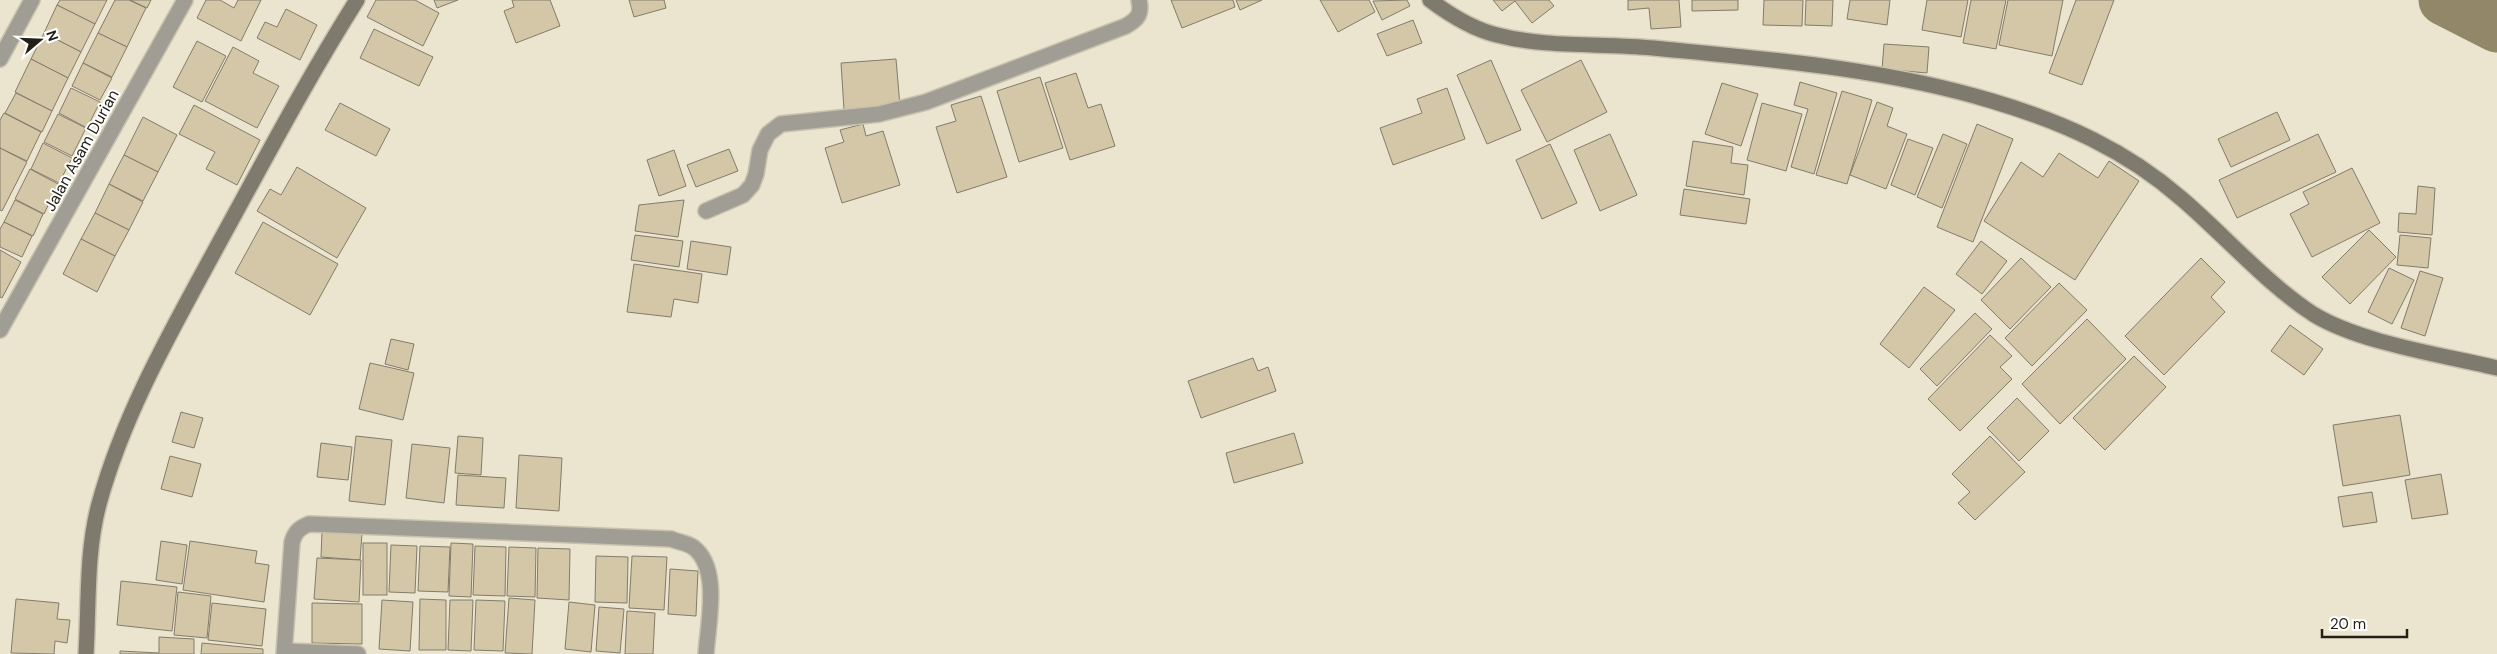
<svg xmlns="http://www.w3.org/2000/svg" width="2497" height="654" font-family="'DM Sans',sans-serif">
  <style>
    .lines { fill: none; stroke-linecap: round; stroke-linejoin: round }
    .river { stroke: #928768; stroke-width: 51 }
    .building { fill: #d3c7a7; stroke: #837c6a }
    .street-casing { stroke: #c7c1ae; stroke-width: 18 }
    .secondary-casing { stroke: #c7c1ae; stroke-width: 18 }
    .street { stroke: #a09d94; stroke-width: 15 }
    .secondary { stroke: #7f7a6e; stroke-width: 15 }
    .labels { text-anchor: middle; stroke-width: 4; stroke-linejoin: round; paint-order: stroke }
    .street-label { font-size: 16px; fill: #221f17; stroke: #fff }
  </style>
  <rect width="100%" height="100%" fill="#ebe4cf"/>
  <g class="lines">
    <polyline class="river" points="2444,0 2497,27"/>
  </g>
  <g class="building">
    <polygon points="60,0 107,0 95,24 57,5"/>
    <polygon points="115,0 129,0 146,8 127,47 98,33"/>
    <polygon points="130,0 151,0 147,8"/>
    <polygon points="206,0 220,0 234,8 238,0 261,0 241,41 197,18"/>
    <polygon points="376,0 415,0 439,13 423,46 367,17"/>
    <polygon points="434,0 458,0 437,8"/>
    <polygon points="512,0 550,0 560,26 516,43 504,11 514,7"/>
    <polygon points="629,0 664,0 666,8 634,17"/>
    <polygon points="1171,0 1233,0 1235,7 1182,28"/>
    <polygon points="1236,0 1262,0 1240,10"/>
    <polygon points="1320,0 1369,0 1375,12 1338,32"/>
    <polygon points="1407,0 1410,6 1382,20 1373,1"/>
    <polygon points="1493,0 1549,0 1554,6 1532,23 1515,1 1502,11"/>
    <polygon points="1628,0 1679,0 1681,27 1651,29 1649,8 1628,10"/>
    <polygon points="1692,0 1738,0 1738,10 1692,11"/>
    <polygon points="1764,0 1803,0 1802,26 1763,25"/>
    <polygon points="1806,0 1833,0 1832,26 1805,25"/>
    <polygon points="1850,0 1890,0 1887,25 1847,19"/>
    <polygon points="1927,0 1968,0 1961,37 1922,30"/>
    <polygon points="1971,0 2006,0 1996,49 1963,43"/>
    <polygon points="2008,0 2063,0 2052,56 1999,45"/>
    <polygon points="2076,0 2114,0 2082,85 2049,73"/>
    <polygon points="57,5 95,24 81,52 44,33"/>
    <polygon points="286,9 317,25 300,60 257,38 265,22 277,27"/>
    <polygon points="1413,20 1422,43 1387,56 1377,34"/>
    <polygon points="374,29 433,57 419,86 360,58"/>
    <polygon points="44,33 81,52 68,78 31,59"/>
    <polygon points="98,33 127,47 112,77 83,63"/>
    <polygon points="197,41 226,56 202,102 173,87"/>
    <polygon points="1884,44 1929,47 1927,73 1882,69"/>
    <polygon points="233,47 259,61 253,73 279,86 257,128 205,101"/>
    <polygon points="31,59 68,78 52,111 15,92"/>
    <polygon points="896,59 900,106 844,110 841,63"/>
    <polygon points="1491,60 1521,130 1487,144 1457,75"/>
    <polygon points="1581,60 1607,112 1547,142 1521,90"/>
    <polygon points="83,63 112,78 100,100 72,86"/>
    <polygon points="1076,73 1088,108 1101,104 1115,146 1070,160 1045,83"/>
    <polygon points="1040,77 1063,148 1019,162 997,91"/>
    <polygon points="1800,82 1837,93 1814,174 1791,167 1808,109 1794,105"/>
    <polygon points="1722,83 1758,94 1741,146 1705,134"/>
    <polygon points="71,88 100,102 87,128 59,113"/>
    <polygon points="1447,88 1465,139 1393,165 1380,128 1422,113 1417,99"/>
    <polygon points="1842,91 1872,100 1847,184 1816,175"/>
    <polygon points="16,93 52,111 42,132 5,113"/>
    <polygon points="981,96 1007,177 957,193 936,127 956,121 951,105"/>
    <polygon points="1877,102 1893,108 1887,126 1907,134 1886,189 1850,175"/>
    <polygon points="340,103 390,129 376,156 325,130"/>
    <polygon points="1762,103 1802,114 1786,171 1747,160"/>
    <polygon points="194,105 260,140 237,185 206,169 215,152 179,134"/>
    <polygon points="2277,112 2290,140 2231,167 2218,139"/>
    <polygon points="4,113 41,132 27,161 0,148 0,120"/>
    <polygon points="58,114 86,128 72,156 44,142"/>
    <polygon points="143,117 177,135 158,172 124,155"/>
    <polygon points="863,124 866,136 883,131 900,185 842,203 825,148 844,142 840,130"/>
    <polygon points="1977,124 2013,139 1973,242 1937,227"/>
    <polygon points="1610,134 1637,195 1600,211 1574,150"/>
    <polygon points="1943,134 1967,144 1942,208 1917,197"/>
    <polygon points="2318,134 2336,172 2237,218 2219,180"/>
    <polygon points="1908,139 1933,148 1915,195 1891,185"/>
    <polygon points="1693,141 1733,147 1731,163 1748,165 1744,195 1686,186"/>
    <polygon points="43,143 72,158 59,183 31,169"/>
    <polygon points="1550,144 1577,203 1542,219 1516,160"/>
    <polygon points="0,148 27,162 2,211 0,210"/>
    <polygon points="729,149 738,171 696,187 687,165"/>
    <polygon points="674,150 686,186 659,196 647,160"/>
    <polygon points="2059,153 2098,178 2109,161 2139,181 2075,280 1984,221 2021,162 2043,177"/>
    <polygon points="124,155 158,172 143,201 109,184"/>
    <polygon points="297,167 366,208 337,258 257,211 270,189 281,195"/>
    <polygon points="2352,168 2380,223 2312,257 2290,214 2309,204 2303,192"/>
    <polygon points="30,169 58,184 44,214 15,199"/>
    <polygon points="109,184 143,202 129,230 95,213"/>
    <polygon points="2418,186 2435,188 2432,235 2398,232 2399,213 2416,214"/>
    <polygon points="1684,189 1750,199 1746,224 1680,215"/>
    <polygon points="15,200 43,214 33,236 4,222"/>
    <polygon points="684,200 678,237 635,231 639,205"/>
    <polygon points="95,213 129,230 115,256 81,239"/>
    <polygon points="4,222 32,236 22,257 0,247 0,229"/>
    <polygon points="263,222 338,264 310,315 235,273"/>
    <polygon points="2369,230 2396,257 2350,304 2322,277"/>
    <polygon points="635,235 683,241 679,267 631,260"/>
    <polygon points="2400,235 2431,238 2428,268 2397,265"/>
    <polygon points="81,239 115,256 97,292 63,274"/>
    <polygon points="691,241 731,247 727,275 687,269"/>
    <polygon points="1981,241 2007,261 1982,294 1956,274"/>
    <polygon points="0,250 21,262 2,298 0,297"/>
    <polygon points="2021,258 2051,287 2010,329 1981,300"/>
    <polygon points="2201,258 2225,282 2211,297 2225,312 2164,375 2125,336"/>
    <polygon points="634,264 702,274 698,303 674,299 671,317 627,312"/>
    <polygon points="2389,268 2414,280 2392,324 2368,312"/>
    <polygon points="2420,271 2443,278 2425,336 2401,328"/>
    <polygon points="2059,283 2087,310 2032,366 2005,338"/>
    <polygon points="1924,287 1955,310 1909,368 1880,344"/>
    <polygon points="1975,313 1992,329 1937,386 1920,369"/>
    <polygon points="2087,319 2126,359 2060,424 2022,384"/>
    <polygon points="2290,325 2323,349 2304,375 2271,351"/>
    <polygon points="1990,335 2012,356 2000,367 2012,379 1960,431 1928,399"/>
    <polygon points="391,339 414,344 408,370 385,364"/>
    <polygon points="2134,356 2166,387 2105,450 2073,418"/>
    <polygon points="1253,358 1258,371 1268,367 1276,391 1201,418 1188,381"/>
    <polygon points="370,363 414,373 403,420 359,409"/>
    <polygon points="2017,398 2049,431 2019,461 1987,428"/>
    <polygon points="181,412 203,418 194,448 172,442"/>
    <polygon points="2400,415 2410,475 2343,486 2333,425"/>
    <polygon points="1294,433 1303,463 1234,483 1226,453"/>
    <polygon points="356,436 392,440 385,505 349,501"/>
    <polygon points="458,436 483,438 481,475 455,473"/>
    <polygon points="1990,436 2025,472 1975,520 1958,503 1970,492 1952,474"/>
    <polygon points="321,443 352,447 348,480 317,477"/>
    <polygon points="412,444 450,448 444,503 406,498"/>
    <polygon points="519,455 562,458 559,511 516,508"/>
    <polygon points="170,456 201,464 192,497 161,489"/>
    <polygon points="2441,474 2448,514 2412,519 2405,480"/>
    <polygon points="458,475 506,478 504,508 456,505"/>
    <polygon points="2372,492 2377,522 2343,527 2338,497"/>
    <polygon points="322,531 362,534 360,560 321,557"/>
    <polygon points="161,541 187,545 182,584 156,580"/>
    <polygon points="190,541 257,551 255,563 269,565 264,602 183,590"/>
    <rect x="363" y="543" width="24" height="52"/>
    <polygon points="451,543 473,544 471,597 449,596"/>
    <polygon points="391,545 417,546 415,593 389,592"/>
    <polygon points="420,546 450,547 448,592 418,591"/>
    <polygon points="475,546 506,547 505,596 473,595"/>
    <polygon points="509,547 536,548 535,597 507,596"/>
    <polygon points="538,548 570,549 569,600 537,598"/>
    <polygon points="596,556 628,557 627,603 595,602"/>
    <polygon points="632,556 667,557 664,610 629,608"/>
    <polygon points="317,558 361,560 359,602 314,599"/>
    <polygon points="670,569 698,571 696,616 668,614"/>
    <polygon points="121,581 177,587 172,631 117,625"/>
    <polygon points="178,592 211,596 207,638 174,635"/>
    <polygon points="509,598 535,600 532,654 505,653"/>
    <polygon points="16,599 59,603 57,619 70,620 67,643 55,641 54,654 11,653"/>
    <polygon points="420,599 446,600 446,650 419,650"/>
    <polygon points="382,600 413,602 410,651 379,649"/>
    <polygon points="450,600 473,600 471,651 448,650"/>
    <polygon points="476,600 505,601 503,651 474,650"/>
    <polygon points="569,602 595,605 591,652 565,649"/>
    <polygon points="212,603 266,609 262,646 208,640"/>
    <polygon points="312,603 362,604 362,644 312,643"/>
    <polygon points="599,607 624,609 620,653 596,651"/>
    <polygon points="627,611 655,613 653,654 625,654"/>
    <polygon points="159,637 194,639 194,654 120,654 120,651 159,653"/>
    <polygon points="202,643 263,649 263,654 201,654"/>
  </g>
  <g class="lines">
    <g class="street-casing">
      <g id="street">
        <polyline points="0,59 32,0"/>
        <path d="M706 211 743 195 752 185 756 174 760 150 768 134 781 124 879 114 926 102 1126 26C1138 19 1142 14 1139 0"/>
        <polyline points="0,330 185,0"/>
        <polyline points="285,651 358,654"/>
        <path d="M284 654 292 542C295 532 299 528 309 524L671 539C678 542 687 543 693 547 721 568 708 623 706 654"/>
      </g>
    </g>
    <g class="secondary-casing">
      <g id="secondary">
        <path d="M1430 0C1450 15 1472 29 1497 35 1547 48 1602 43 1653 48 1766 59 1883 68 1992 101 2063 122 2126 150 2182 199 2224 235 2267 284 2313 314 2360 343 2443 355 2497 368"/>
        <path d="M86 654C89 605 86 552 99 504 124 412 174 326 219 243 264 161 307 79 357 0"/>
      </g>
    </g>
    <use href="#street" class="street"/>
    <use href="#secondary" class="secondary"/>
  </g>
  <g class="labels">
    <g class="street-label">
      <text transform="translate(81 150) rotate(-61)" y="6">Jalan Asam Durian</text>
    </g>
  </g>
  <g transform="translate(40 40) rotate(71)" stroke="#ffffff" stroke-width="4" paint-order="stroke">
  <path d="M0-4L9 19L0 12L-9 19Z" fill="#221f17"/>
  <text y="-8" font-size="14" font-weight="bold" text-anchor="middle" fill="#221f17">N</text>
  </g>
  <path d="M2322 629v8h85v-8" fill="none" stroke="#221f17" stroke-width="2.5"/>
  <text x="2330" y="629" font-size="15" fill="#221f17" stroke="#ffffff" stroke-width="4" paint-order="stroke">20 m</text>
</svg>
